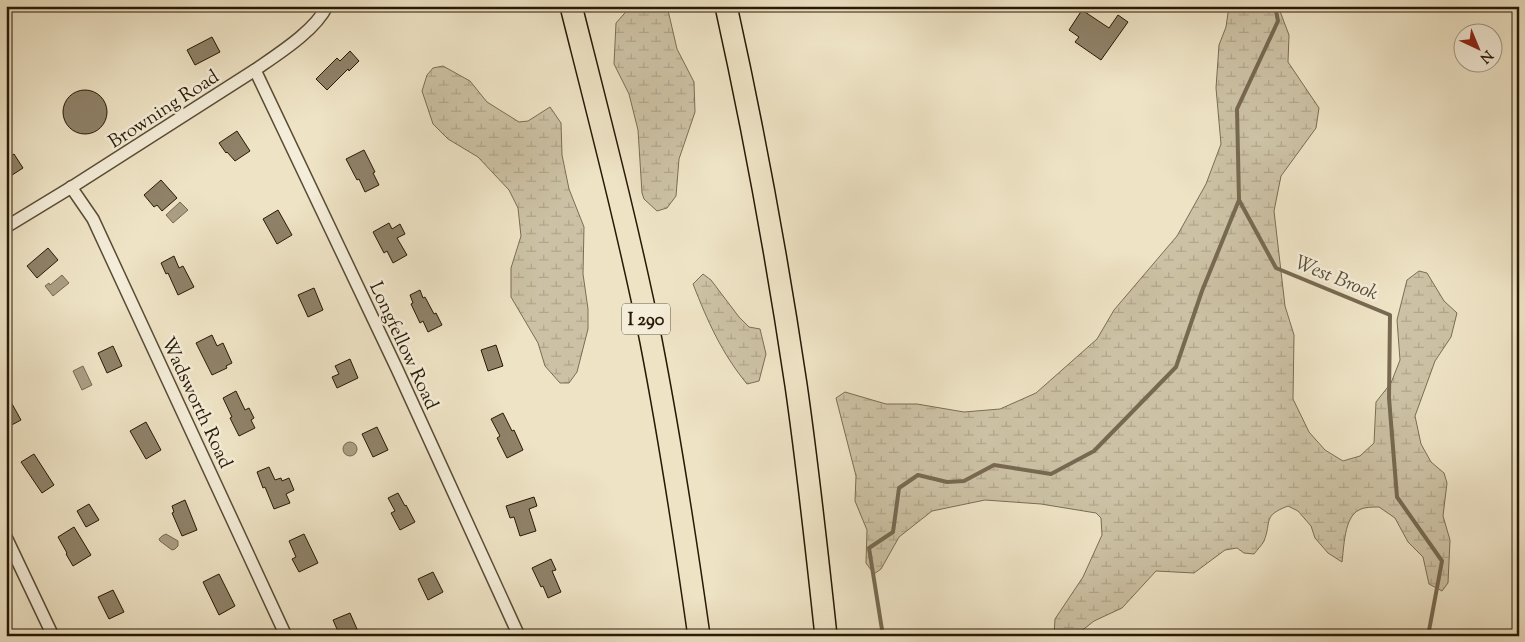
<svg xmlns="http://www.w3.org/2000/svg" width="1525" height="642" font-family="'Sorts Mill Goudy',serif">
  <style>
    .wetland { fill: url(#wetland-marsh); stroke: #7a6d54 }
    .water { fill: #ab9e84; stroke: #776951 }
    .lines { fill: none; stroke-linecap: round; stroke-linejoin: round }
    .stream { stroke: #776951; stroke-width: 4 }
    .building { fill: #8f8269; stroke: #281905 }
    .street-casing { stroke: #5a4c35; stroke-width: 14 }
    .highway-casing { stroke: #281905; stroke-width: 24 }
    .street { stroke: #f4edd9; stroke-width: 11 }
    .highway { stroke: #eee3c5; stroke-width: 21 }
    .labels { text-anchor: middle; stroke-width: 5; stroke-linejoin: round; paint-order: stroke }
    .shield { fill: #f4edd9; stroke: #655945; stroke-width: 1 }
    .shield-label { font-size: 18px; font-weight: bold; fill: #281905 }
    .street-label { font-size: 19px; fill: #281905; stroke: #f4edd9 }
    .water-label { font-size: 20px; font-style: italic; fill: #5c4e38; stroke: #f4edd9 }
  </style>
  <defs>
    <pattern id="wetland-marsh" width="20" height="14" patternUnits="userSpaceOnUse" patternTransform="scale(1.25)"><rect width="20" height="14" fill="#ccc1a4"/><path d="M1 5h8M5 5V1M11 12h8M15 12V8" fill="none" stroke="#afa58c"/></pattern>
  </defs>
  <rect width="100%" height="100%" fill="#eee3c5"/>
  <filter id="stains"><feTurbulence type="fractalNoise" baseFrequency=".004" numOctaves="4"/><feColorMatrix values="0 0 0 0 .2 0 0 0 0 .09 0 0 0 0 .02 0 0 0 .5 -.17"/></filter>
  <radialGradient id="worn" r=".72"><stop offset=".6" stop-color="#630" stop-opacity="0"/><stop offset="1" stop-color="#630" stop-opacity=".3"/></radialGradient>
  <g class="wetland">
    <polygon points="631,6 667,6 677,49 694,82 695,112 679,159 676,196 667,208 657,211 644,199 642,193 638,130 629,94 614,64 616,23"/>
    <path d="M1229 6H1278L1289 35 1288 62 1319 108 1316 128 1281 176 1274 211 1285 306 1294 335 1293 399 1309 432 1325 450 1343 461 1360 456 1374 443 1376 402 1391 383 1400 360 1397 320 1407 280 1419 271 1427 273 1444 301 1457 313 1451 337 1435 361 1415 416 1421 444 1431 462 1444 473 1447 483 1443 516 1450 540 1448 583 1442 591 1429 584 1423 557 1408 542 1395 518 1379 507C1373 507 1364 507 1359 510 1344 517 1344 548 1342 562L1328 553 1315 538 1311 526 1298 511 1288 506C1262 516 1272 521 1264 541 1262 545 1257 550 1254 554L1244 553 1237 548 1225 550 1194 573 1156 571 1122 608 1094 621 1075 636H1054L1055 619 1083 577 1102 535 1101 518 1096 513 1041 504 985 500 932 511 899 537 881 569 874 574 866 563 867 530 855 501 856 476 836 398 845 392 886 404H917L964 412 1000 409 1036 393 1097 339 1114 310 1177 236 1206 184 1221 144 1216 88 1219 45 1226 27Z"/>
    <polygon points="443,66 470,81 487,102 519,122 528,121 550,107 561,123 562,155 569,189 584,227 583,274 588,309 588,329 577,372 569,383 560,383 545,366 538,343 511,297 511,268 521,236 518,208 509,190 478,157 448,139 433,124 422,91 427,75 433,68"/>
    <path d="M703 274 711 280 739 317 749 327 760 329 766 354 759 381 747 384C721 352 708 322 693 284Z"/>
  </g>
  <g class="water">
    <polygon points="180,202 188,210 173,223 166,215"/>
    <polygon points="62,275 69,283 53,296 45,286 49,283 50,285"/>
    <polygon points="83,366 92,385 82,390 73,371"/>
    <circle cx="350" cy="449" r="7"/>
    <polygon points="166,534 178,541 178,546 175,549 172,550 160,541 159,539 162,536"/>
  </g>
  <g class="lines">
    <g class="stream">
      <polyline points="1275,6 1278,21 1237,109 1239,200 1276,268 1390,315 1389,398 1397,497 1442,561 1428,636"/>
      <polyline points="883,636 869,548 893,532 899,488 918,475 947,482 964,481 994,465 1051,474 1094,451 1176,367 1202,291 1239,200"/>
    </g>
  </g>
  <g class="building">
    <polygon points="1082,10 1109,28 1118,15 1128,22 1101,60 1075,42 1079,37 1069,30"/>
    <polygon points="212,37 220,52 195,65 187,50"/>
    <polygon points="350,51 359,61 349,71 348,69 327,90 316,79 337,58 340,61"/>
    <circle cx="85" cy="112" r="22"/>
    <polygon points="237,131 250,151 235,161 227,152 226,153 219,143"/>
    <polygon points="364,150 375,172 373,173 379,185 365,192 359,179 357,180 346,159"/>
    <polygon points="14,154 23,168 6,179 6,159"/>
    <polygon points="161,180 177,198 162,211 157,205 154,207 144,195"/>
    <polygon points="278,210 292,235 277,244 263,219"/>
    <polygon points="389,223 392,229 400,224 405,234 397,238 407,255 393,263 387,251 384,253 373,232"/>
    <polygon points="48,248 58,260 37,278 27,266"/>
    <polygon points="174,256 179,268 183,266 194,287 178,295 168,273 166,274 161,263"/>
    <polygon points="314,288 323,310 308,317 298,295"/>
    <polygon points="420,290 423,298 425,297 434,314 436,313 442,325 428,332 423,321 420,323 411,304 413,303 410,295"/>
    <polygon points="212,335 217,346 223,343 232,363 226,366 227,368 212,375 196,343"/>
    <polygon points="496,345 503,366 488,371 481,350"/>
    <polygon points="113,346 122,366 107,373 98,353"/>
    <polygon points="350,359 358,378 337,388 332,377 339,374 335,366"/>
    <polygon points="236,391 245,410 249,408 254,418 251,420 255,428 239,436 230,418 232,417 223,398"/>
    <polygon points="6,393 21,420 6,428"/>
    <polygon points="503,413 512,431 514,430 523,450 507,458 497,438 500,436 491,419"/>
    <polygon points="146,422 161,450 146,459 130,431"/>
    <polygon points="377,427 388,450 373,457 362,434"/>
    <polygon points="34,454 54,485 42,493 21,462"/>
    <polygon points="269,467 275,480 281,478 282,481 289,478 294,490 286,494 290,503 274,509 265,487 263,488 257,472"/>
    <polygon points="398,493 405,506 406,505 415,522 400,530 391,513 395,511 388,498"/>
    <polygon points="534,497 537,506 529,509 536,531 520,536 514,517 510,518 506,506"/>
    <polygon points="185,500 197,530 182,536 172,513 174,512 172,506"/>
    <polygon points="89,504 99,520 86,527 77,511"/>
    <polygon points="74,527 91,555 73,566 66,554 67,553 58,537"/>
    <polygon points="304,534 318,563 299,572 292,559 296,557 289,541"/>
    <polygon points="551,559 556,570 552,571 561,592 548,598 543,586 541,587 532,568"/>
    <polygon points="433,572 443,592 428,600 418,579"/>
    <polygon points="219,574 235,606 219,615 203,582"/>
    <polygon points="113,590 124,612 109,619 98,597"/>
    <polygon points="350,613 360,636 340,636 333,620"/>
  </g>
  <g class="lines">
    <g class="street-casing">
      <g id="street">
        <polyline points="255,70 397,369 519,636"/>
        <polyline points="71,187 93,219 286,636"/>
        <path d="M6 227 75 185 255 70C278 54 315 31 327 6"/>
        <polyline points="6,537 53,636"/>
      </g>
    </g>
    <g class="highway-casing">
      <g id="highway">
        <path d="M571 6C599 117 628 228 651 341 670 439 685 537 699 636"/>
        <path d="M726 6C754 132 777 258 796 385 808 468 817 552 826 636"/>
      </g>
    </g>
    <use href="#street" class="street"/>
    <use href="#highway" class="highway"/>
  </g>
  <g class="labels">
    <rect class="shield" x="622" y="303.5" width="48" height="31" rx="4"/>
    <g class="shield-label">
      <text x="646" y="325">I 290</text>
    </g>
    <g class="street-label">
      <text transform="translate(163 108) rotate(-33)" y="7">Browning Road</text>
      <text transform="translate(405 345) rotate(65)" y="7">Longfellow Road</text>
      <text transform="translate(198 402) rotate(65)" y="7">Wadsworth Road</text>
    </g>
    <g class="water-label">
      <text transform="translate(1337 277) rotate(22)" y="7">West Brook</text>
    </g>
  </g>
  <rect width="1525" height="642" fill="none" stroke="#eee3c5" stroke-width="25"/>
  <rect x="8" y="8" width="1510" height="627" fill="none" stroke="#281905" stroke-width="2.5"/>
  <rect x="12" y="12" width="1500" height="617" fill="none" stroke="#281905"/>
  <g transform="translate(1478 48) rotate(136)"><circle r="24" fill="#f4edd9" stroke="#a29884"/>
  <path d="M0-4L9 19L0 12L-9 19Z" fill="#8f2418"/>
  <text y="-8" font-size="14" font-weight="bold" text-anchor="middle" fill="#281905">N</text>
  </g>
  <rect width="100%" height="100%" filter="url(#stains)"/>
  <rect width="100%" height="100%" fill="url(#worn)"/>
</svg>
